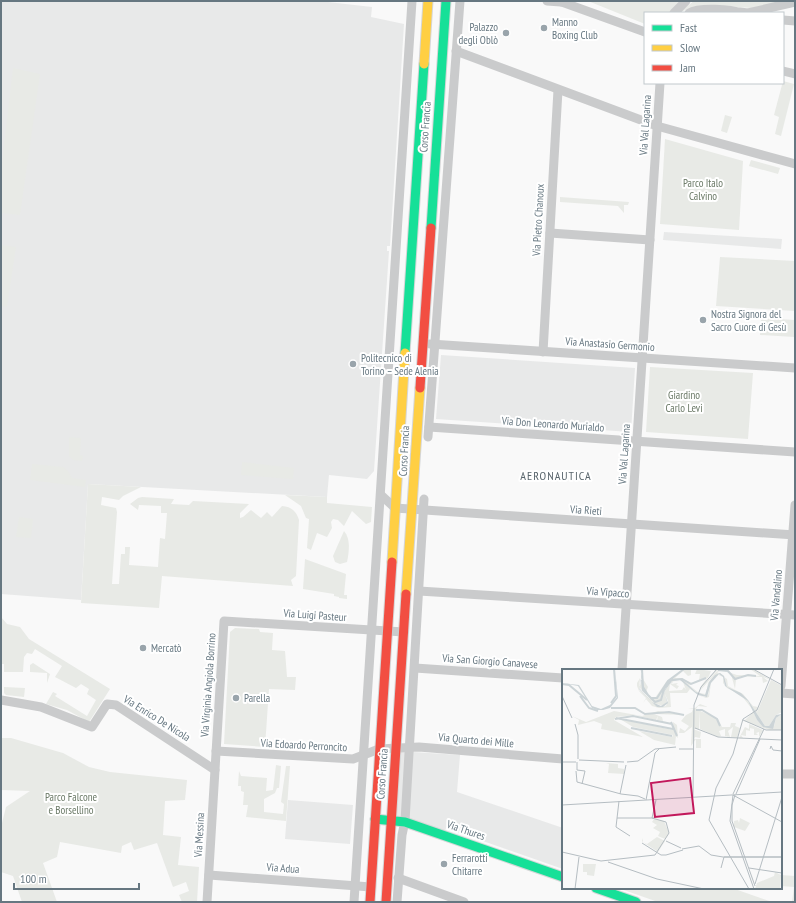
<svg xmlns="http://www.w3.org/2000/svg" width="796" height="903" font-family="'PT Sans Narrow',sans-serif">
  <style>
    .built { fill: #e8e9e9 }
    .green { fill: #e8eae6 }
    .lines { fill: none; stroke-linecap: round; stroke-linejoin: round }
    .fast-casing { stroke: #d5d6d7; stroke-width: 11 }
    .slow-casing { stroke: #d5d6d7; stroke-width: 11 }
    .jam-casing { stroke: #d5d6d7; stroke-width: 11 }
    .street { stroke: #cacbcc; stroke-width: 9 }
    .fast { stroke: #16e098; stroke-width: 9 }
    .slow { stroke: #ffcf43; stroke-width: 9 }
    .jam { stroke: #f24e42; stroke-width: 9 }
    .poi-dot { fill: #99a4ab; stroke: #fff; stroke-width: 1.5 }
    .labels { text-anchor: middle; stroke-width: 4; stroke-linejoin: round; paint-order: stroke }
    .poi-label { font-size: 11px; fill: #667781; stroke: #fff; text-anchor: start }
    .street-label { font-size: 11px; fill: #667781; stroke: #fff }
    .park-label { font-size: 11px; fill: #6a7966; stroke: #fff }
    .neighbourhood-label { font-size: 12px; letter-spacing: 1px; fill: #59656c; stroke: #fff }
    .inset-river { fill: none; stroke: #ccd4d7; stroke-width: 2 }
    .inset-road { fill: none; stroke: #b5bdc2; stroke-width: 1 }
    .view { fill: #c2185b; fill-opacity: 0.15; stroke: #c2185b; stroke-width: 2 }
    .inset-edge { fill: none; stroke: #667781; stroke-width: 2 }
  </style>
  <rect width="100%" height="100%" fill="#f9f9f9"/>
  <g class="built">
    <polygon points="1,1 319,1 372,7 371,17 404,24 390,246 387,246 387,251 389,251 374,471 367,479 329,475 327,497 88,484 81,600 1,594"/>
    <polygon points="664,232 782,239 781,249 663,240"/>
    <polygon points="441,355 635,368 631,432 436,419"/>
    <polygon points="397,751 460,755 457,792 563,828 563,869 446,828 444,834 393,819"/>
    <polygon points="288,800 353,805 350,844 285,839"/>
  </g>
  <g class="green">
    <polygon points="588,1 680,1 669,13 645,13 645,24"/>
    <polygon points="694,1 785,1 751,8 709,5 694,7 678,13"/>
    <polygon points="13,68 40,74 20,215 1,213 1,171"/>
    <polygon points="783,81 794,84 781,136 775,134 779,117 774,115"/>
    <polygon points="725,115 732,117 727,133 721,131"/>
    <polygon points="665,139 743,161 739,230 660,224"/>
    <polygon points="751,160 780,168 778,174 749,166"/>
    <polygon points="560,197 629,202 628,205 624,205 624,213 618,206 560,202"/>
    <polygon points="1,245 16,247 7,307 1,306"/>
    <polygon points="720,257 795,261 795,311 716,306"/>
    <polygon points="761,318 795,320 794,337 760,335"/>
    <polygon points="650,367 753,373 748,439 646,432"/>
    <polygon points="69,437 81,438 80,455 83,456 82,461 73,460 69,456"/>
    <polygon points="242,462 294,468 293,479 241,475"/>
    <polygon points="32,464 63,467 68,471 72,478 86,480 85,487 30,480"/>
    <path d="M88 484 141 487 123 496 119 500 102 497 101 505 116 508 117 512 112 584H119L121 554H125V547H130L129 565 158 567 160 538 165 539 167 513H161V506L139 505 138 510 130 504 138 498 142 497 174 499 171 504 189 505 193 501 249 504 240 513V518L243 517 251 510 261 518 267 512 272 517 282 506C292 507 296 511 299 520L296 576 291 580 293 586 162 576 159 608 81 603Z"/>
    <polygon points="285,495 327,497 327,503 372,507 371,522 366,524 352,511 344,526 338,520 333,519 331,522 332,528 327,537 317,533 311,550 307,548 309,519 306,518 301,506"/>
    <polygon points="19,517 33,519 31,538 16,537"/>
    <path d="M344 531C351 539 349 552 347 562L340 564 335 562 333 556Z"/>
    <polygon points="305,559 346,574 344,595 347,595 347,599 339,598 339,597 334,596 334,594 303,589"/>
    <polygon points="1,617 7,624 20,627 29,639 110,689 89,722 67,710 46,704 53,692 57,694 55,696 87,716 96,700 87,694 89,689 81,684 76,688 55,677 62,666 35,649 32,654 27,653 24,657 23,672 4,672 4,664 1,664"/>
    <polygon points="235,628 259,629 260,632 273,633 272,650 285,651 287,677 296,677 295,690 269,689 265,747 224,744 230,632"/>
    <polygon points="33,663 50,674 47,683 47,673 30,672 30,665"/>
    <polygon points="4,687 25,688 24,697 6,695 4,693"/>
    <polygon points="1,738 11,738 63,753 89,767 110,772 187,780 185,800 165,801 163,835 181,837 178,865 199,867 197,902 182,902 179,895 189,891 186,882 173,887 157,843 134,850 131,842 122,846 121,853 60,842 57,857 43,863 57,902 22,902 13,876 1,872 1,827 6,807 30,791 1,790"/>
    <polygon points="276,765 281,766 279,788 277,788 275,793 264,799 264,812 283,814 284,804 281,802 286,766 290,766 286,821 246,817 248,805 243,805 244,792 241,791 241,786 238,786 239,771 241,776 267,778 266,791 273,790"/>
    <polygon points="781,875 795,876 795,902 792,902 794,887 781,886"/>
    <polygon points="618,888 732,888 772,902 658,902"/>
  </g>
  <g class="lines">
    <g class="fast-casing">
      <g id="fast">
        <polyline points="431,228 446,1"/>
        <polyline points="405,353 424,64"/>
        <polyline points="375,819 405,822 563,877"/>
        <polyline points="596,888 636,902"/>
      </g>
    </g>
    <g class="slow-casing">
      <g id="slow">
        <polyline points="424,64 428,1"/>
        <polyline points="392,562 405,353"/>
        <polyline points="406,594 420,388"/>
      </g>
    </g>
    <g class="jam-casing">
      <g id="jam">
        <polyline points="420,388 431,228"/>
        <polyline points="370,902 392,562"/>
        <polyline points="386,902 406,594"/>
      </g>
    </g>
    <g class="street">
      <polyline points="547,1 561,2"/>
      <polyline points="559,1 645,32"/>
      <polyline points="740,12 748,13 795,2"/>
      <polyline points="674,13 686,1"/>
      <path d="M689 13C699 7 731 9 741 13"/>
      <polyline points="783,20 795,21"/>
      <polyline points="456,51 657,126 795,164"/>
      <polyline points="783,71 795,74"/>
      <polyline points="550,233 650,240"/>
      <polyline points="430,344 795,368"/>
      <polyline points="543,352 558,90"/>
      <polyline points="429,427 795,452"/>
      <polyline points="428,437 460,1"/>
      <polyline points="381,495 395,508 795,535"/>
      <polyline points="419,591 795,615"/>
      <polyline points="415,668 563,678"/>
      <polyline points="622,670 660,83"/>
      <polyline points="781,686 795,505"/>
      <polyline points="781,693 795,694"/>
      <polyline points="1,700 41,707 92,727 107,704 116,705 215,770"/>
      <polyline points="216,751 353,759 379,749 419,747 563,759"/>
      <polyline points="781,774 795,774"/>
      <polyline points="209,875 371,887"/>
      <polyline points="398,878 464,902"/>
      <polyline points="207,902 224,621 404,632"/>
      <polyline points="354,902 412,1"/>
      <polyline points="397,902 402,835 405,821 424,499"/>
    </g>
    <use href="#fast" class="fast"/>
    <use href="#slow" class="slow"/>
    <use href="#jam" class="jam"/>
  </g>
  <g class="poi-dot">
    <circle cx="544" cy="28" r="4"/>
    <circle cx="506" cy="33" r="4"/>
    <circle cx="703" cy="320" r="4"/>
    <circle cx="353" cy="364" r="4"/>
    <circle cx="143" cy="648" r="4"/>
    <circle cx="236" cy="698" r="4"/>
    <circle cx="444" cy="864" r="4"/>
  </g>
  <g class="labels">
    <g class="poi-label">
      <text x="552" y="26">Manno<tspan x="552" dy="13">Boxing Club</tspan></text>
      <text x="498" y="31" text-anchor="end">Palazzo<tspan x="498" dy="13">degli Oblò</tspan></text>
      <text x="711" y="318">Nostra Signora del<tspan x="711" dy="13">Sacro Cuore di Gesù</tspan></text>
      <text x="361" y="362">Politecnico di<tspan x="361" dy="13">Torino – Sede Alenia</tspan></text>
      <text x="151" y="652">Mercatò</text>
      <text x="244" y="702">Parella</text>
      <text x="452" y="862">Ferrarotti<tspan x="452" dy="13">Chitarre</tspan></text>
    </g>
    <g class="street-label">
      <text transform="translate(645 125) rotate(-86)" y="4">Via Val Lagarina</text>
      <text transform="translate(425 127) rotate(-86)" y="4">Corso Francia</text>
      <text transform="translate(538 220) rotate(-87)" y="4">Via Pietro Chanoux</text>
      <text transform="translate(610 344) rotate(4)" y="4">Via Anastasio Germonio</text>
      <text transform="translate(553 424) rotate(4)" y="4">Via Don Leonardo Murialdo</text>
      <text transform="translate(404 451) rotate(-87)" y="4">Corso Francia</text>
      <text transform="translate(624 454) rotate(-86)" y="4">Via Val Lagarina</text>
      <text transform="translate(586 510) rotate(4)" y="4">Via Rieti</text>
      <text transform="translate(608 592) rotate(4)" y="4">Via Vipacco</text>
      <text transform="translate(776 595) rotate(-85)" y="4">Via Vandalino</text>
      <text transform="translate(315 615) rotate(4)" y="4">Via Luigi Pasteur</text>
      <text transform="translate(490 661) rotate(4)" y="4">Via San Giorgio Canavese</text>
      <text transform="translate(208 685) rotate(-86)" y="4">Via Virginia Angiola Borrino</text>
      <text transform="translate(157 718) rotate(32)" y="4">Via Enrico De Nicola</text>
      <text transform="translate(476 740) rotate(5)" y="4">Via Quarto dei Mille</text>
      <text transform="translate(304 745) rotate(3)" y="4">Via Edoardo Perroncito</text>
      <text transform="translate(382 774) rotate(-86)" y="4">Corso Francia</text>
      <text transform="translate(466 830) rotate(19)" y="4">Via Thures</text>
      <text transform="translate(199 835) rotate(-87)" y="4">Via Messina</text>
      <text transform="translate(283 868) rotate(4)" y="4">Via Adua</text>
    </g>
    <g class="park-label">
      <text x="703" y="187">Parco Italo<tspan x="703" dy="13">Calvino</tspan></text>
      <text x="684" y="399">Giardino<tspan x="684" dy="13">Carlo Levi</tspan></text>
      <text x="71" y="801">Parco Falcone<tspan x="71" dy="13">e Borsellino</tspan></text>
    </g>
    <g class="neighbourhood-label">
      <text x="556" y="480">AERONAUTICA</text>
    </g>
  </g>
  <g transform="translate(562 669)">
    <rect width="220" height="220" fill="#f9f9f9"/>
    <path d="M122 0 129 1V6L126 7 121 2 113 9H120L130 14 137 11 138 5H133L135 0 149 2 147 7 141 16 153 2 151 0H156L143 14 138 21 140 16 137 20 145 9 127 16 137 24 144 25 146 14 152 6 137 23 143 14 157 0 175 6 198 7 188 0H190L220 17V43L214 46 207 57H203L186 31 165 18 162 7 158 4 147 13 146 24 143 26 138 25 134 23 121 11H109L102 22 105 33 101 37 92 34 77 18 81 10 86 18 84 23 89 29H93L104 13ZM161 1 169 5 173 20 174 11 179 7 200 8 201 14 206 12 201 8 209 11 195 43 196 38 191 37 181 25 166 17 165 10 155 3ZM158 5 161 8 163 17 179 26 186 32 189 38 195 51 202 58 212 57 214 49 220 45V61H207L182 52 191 43 190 40 179 26 165 19 161 14V8L157 6 149 14 147 28 144 29 136 26 128 20 125 24H108L109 38 97 39 90 37 84 30 81 34 84 29 77 22 75 17V14L78 9 77 21 98 38 104 37 106 32 102 23 110 12 121 13 136 26 143 28 146 26 149 14ZM112 12 121 13 124 21 122 18 120 21 107 22 108 15 115 20 117 17 114 16 116 14 109 15ZM138 35 146 38 136 37 134 40 156 50 160 58H168L169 54H174L173 57 178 59 175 69 169 68 171 58 166 62 168 68 163 67V60L157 62 159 67 156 68 138 60V42L137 60H131L139 63 138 69 133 68 132 70H139V79H134V70L129 77 130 58 122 64H117L118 59 123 62 127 57 119 52 124 46 130 43 131 40H126L133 39ZM52 42 80 47 96 42 122 46 92 45 100 48 101 52 95 51 96 47 94 51 73 46 54 48 52 51 81 68 39 60 40 55 32 52 16 56 17 51 10 47 24 53ZM58 50 111 61V53L115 56 116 69 114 67 113 76 92 71 77 62 110 68 111 66 71 58ZM187 55 201 61 197 68V63L194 64 196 66H192V60L188 59V62L184 61V67L179 66 181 69H177L183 58 187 60ZM44 94 56 95V99L62 100V105L46 104 47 95ZM178 149 188 154 183 162 172 158V152L176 151 177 154ZM92 150 102 152 107 164 103 170 96 167 98 163 91 159 95 156 90 153ZM95 168 103 172 96 183 81 173 80 172 81 169V173L85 175ZM21 195H34L32 207 25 206V203H21ZM213 203 219 206 218 220H193L195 214 212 207Z" fill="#e8eae6" fill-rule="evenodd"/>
    <path d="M53 0 56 29 48 39 41 41H35L30 39 16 17 0 14 17 16 30 37 39 40 48 36 55 28ZM78 0 81 4 77 19 90 33 99 37 105 33 102 22 109 11 114 10 121 11 134 23 143 26 147 13 153 6 158 4 162 7 165 18 179 24 186 31 203 57H207L214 46 220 45 214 49 211 60 201 58 195 51 186 32 163 17 161 8 157 5 149 14 145 28 136 26 118 11 110 12 102 23 106 34 101 38H95L77 20 80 4Z" fill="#ccd4d7"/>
    <path class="inset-river" d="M80 0 81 18 86 26M156 1 166 2 173 10 186 6 194 7M80 11 81 21 93 33 99 31 102 20 109 11 120 10 129 15 144 9M0 15 7 16 25 31M18 27 27 39 36 42M88 29H95L106 12 122 0M49 34 54 27 52 0M49 39H73L83 45 107 43 122 46M134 41H140L155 50 158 57M54 49 111 60M53 50 71 47 110 55M109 53 115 67M69 59 110 67"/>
    <path class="inset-road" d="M191 0 220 16M0 27 10 49M181 51 204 61H220M13 55 16 66V90M133 59 156 68 220 71M117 80H131M208 80 209 77 211 81 220 82M17 91 62 93M0 93H14M15 93V101L23 102 20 115M65 93 76 92 93 80 114 78M14 102 15 113 59 125 76 127 83 130M58 125 64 96M171 125 202 60M174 125 198 70M171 126 168 152 192 220M171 126 220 153M173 126 170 136V152L193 217M131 128 132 36 139 18 155 0M84 131 93 84 97 80M0 136 220 123M55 149H92M54 158 57 132M54 158 68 167M104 172 119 179M80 174 99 186H104M120 180 137 177 149 186 161 188H220M0 183 39 192 93 186 107 164 104 153 90 149 94 131M104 186 121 181M46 193 95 210 142 220M159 199 162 188H220M187 199 220 204M193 215 220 128M13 220 17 188M187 220 147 151 154 119 171 85 181 50 195 41 212 0"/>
    <path class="view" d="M128 109 132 144 93 148 89 114Z"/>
    <rect width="220" height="220" class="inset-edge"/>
  </g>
  <rect width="796" height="903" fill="none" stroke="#667781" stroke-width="4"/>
  <rect x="644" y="12" width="140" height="72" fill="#ffffff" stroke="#c2c9cd"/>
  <rect x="652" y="25" width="20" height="6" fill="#16e098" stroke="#c2c9cd"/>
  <text x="680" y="32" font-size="12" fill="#667781">Fast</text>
  <rect x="652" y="45" width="20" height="6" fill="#ffcf43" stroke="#c2c9cd"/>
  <text x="680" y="52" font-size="12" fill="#667781">Slow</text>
  <rect x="652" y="65" width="20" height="6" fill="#f24e42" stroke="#c2c9cd"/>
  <text x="680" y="72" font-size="12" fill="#667781">Jam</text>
  <path d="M14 883v6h125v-6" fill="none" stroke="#667781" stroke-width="2"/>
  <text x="20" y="883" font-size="12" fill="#667781" stroke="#ffffff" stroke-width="3" paint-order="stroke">100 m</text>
</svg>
